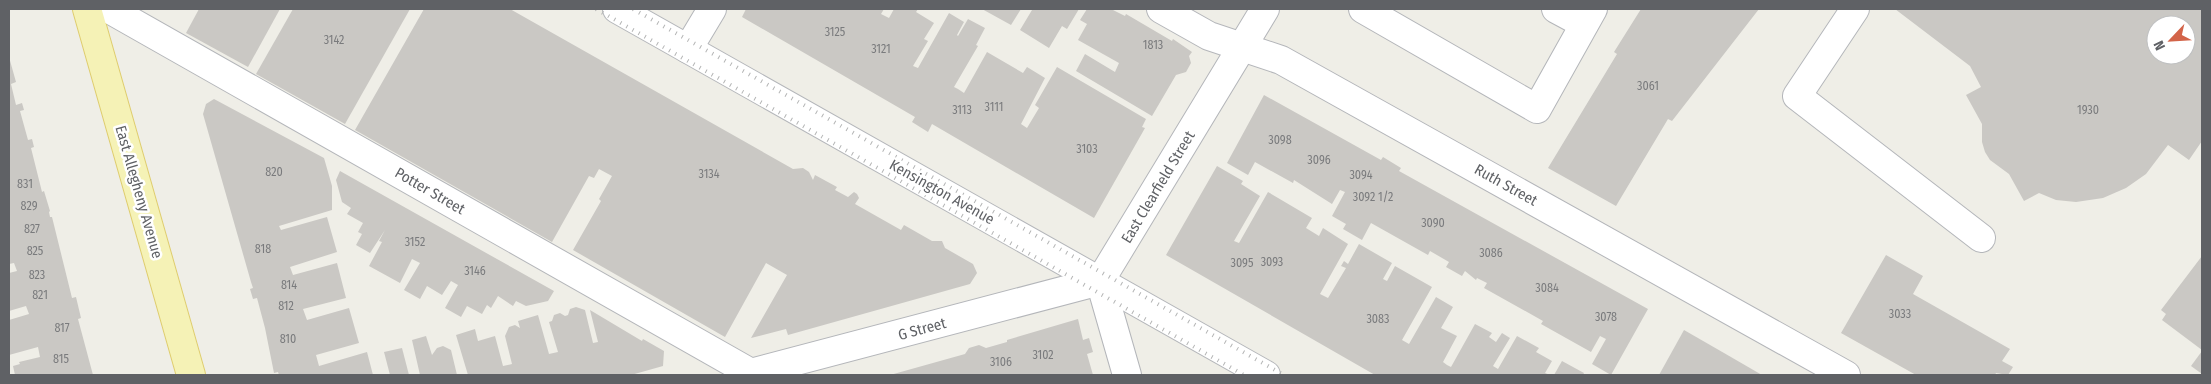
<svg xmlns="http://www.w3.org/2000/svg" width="2211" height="384" font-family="'Fira Sans Condensed',sans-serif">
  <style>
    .building { fill: #cac8c4; fill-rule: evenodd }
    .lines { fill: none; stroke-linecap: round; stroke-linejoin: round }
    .minor-casing { stroke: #b4b6ba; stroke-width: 30 }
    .major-casing { stroke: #dfcd6f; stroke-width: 30 }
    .minor { stroke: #fff; stroke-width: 28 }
    .major { stroke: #f5f2b6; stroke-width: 28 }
    .rail { stroke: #b4b5b5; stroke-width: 4; stroke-dasharray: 1 6; stroke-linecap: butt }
    .labels { text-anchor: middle; stroke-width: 5; stroke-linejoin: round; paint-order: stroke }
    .number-label { font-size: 12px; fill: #7a7b7d }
    .street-label { font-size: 15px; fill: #5f6165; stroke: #fff }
  </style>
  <rect width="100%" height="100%" fill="#efeee7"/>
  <g class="building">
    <polygon points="199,9 280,9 248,67 186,33"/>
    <polygon points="293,9 410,9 345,124 256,74"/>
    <polygon points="424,9 510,9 793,169 803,168 809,172 813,180 815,175 837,187 835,190 848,197 854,192 857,194 859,198 855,204 901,230 904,225 932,241 942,241 945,248 973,264 977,273 970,284 788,335 786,329 751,338 787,275 766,263 725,337 573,250 601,201 599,199 612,176 599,169 594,178 589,176 552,242 355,130"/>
    <polygon points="746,9 884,9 881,14 889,18 894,9 918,9 916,12 934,23 924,39 928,41 913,66 918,68 949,13 964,22 957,35 958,36 968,19 985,28 976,45 978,46 954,87 958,89 964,93 987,52 1023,73 1027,67 1045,78 1021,124 1027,128 1039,108 1035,105 1057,67 1146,119 1142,127 1145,128 1094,218 932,124 928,132 912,122 915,117 742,17"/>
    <polygon points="982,9 1021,9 1011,25"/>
    <polygon points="1029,9 1079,9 1067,29 1062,26 1049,48 1020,30 1032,10"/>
    <polygon points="1087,9 1111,9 1125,16 1126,14 1172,41 1173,39 1192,52 1189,56 1191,63 1186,72 1176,75 1152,116 1076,71 1085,54 1115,72 1119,63 1078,40 1087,24 1080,20"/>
    <polygon points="1641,9 1759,9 1672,121 1668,119 1616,206 1548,168 1617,54 1614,52"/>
    <path d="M1895 9H2202V141L2189 160 2168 145 2146 174 2126 188 2103 198 2076 202 2056 200 2039 193 2024 201 2009 174 1990 160 1985 152 1982 142V124L1966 95 1981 87 1970 66ZM2156 25H2186V55H2156Z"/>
    <polygon points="9,57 16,82 11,84 16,105 22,103 24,110 20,111 28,140 32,139 34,147 31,148 42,192 44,191 50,211 49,212 50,217 52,217 72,298 76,297 81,318 78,319 93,375 15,375 13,366 20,364 19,362 40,357 38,347 9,355 9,320 29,314 26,306 9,311 9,273 17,271 14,263 9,264"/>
    <polygon points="1264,95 1381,160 1383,157 1401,168 1399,171 1648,309 1611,375 1592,364 1606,339 1600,336 1591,352 1541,324 1543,321 1484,288 1487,283 1477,278 1476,280 1465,271 1462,276 1446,267 1449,262 1430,251 1428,255 1371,223 1362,240 1343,229 1346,224 1332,216 1345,192 1340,190 1332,204 1294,180 1293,183 1255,162 1248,175 1227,163"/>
    <polygon points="214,99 324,158 332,186 332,210 279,226 281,230 327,217 337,252 290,267 293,275 337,263 346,298 303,309 307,320 349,308 359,343 316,355 319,366 367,352 373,375 279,375 278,372 274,373 265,328 257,298 253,299 250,289 253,288 251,282 203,114 206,104"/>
    <polygon points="1217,166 1243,181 1241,184 1260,196 1234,241 1239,243 1268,192 1312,218 1306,228 1319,236 1323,228 1348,244 1320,294 1328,298 1346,268 1341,266 1344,261 1348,264 1359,244 1392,263 1383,279 1387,281 1395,266 1432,287 1402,340 1409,344 1436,297 1453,307 1441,328 1457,336 1443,362 1447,365 1451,367 1475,324 1492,333 1489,337 1496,342 1502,333 1510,338 1493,366 1498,369 1517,336 1539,348 1536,352 1552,361 1545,373 1550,375 1375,375 1166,255"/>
    <polygon points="340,171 554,291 548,301 526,306 516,301 513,306 498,296 491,308 487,305 482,314 467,306 461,317 445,308 458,285 451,281 442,295 427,286 420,299 404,290 420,263 412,259 400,283 369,266 382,242 379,241 385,230 370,253 356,245 362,234 358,232 363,223 347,214 351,208 342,202 336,180"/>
    <polygon points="1886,255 1923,276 1913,294 2010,349 2002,361 2013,367 2008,375 1996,373 1995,375 1916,375 1841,333"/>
    <polygon points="2202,256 2202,350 2162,320 2166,314 2161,310"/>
    <polygon points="576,307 585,310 593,343 598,342 590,310 642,341 643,339 664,351 663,366 631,375 468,375 456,335 475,329 478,341 495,336 503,366 512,364 505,336 509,327 515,325 520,328 518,321 538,315 549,354 558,352 549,322 552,321 554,315 560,313 565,316 568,315 570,309"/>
    <polygon points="1078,319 1083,340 1089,338 1093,352 1087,354 1093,375 890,375 965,354 969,348 979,345 986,348 1007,342 1007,340"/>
    <polygon points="1684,330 1724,353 1762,375 1659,375"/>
    <polygon points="426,336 432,355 437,348 443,346 451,350 457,375 420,375 412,340"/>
    <polygon points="402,348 409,375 390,375 384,352"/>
    <polygon points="2202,351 2202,374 2191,366"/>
    <polygon points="1562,361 1584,373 1583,375 1554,375"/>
  </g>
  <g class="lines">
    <g class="minor-casing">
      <g id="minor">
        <polyline points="109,9 751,373"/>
        <polyline points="617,9 1266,375"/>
        <polyline points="1161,9 1209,36 1281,60 1846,375"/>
        <polyline points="1363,9 1537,109 1593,9"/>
        <polyline points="1556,9 1584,24"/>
        <polyline points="1855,9 1797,96 1981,238"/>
        <polyline points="688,49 712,9"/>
        <polyline points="743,375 1100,281"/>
        <polyline points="1127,375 1100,281 1265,9"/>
      </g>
    </g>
    <g class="major-casing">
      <polyline id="major" points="87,9 191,375"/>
    </g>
    <use href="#minor" class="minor"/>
    <use href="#major" class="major"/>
    <g class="rail">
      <polyline points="596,9 1244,375"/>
      <polyline points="633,9 1284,375"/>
    </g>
  </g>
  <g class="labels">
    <g class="number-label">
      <text x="835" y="36">3125</text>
      <text x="334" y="44">3142</text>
      <text x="1153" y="49">1813</text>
      <text x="881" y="53">3121</text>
      <text x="1648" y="90">3061</text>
      <text x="994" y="111">3111</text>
      <text x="962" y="114">3113</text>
      <text x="2088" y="114">1930</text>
      <text x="1280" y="144">3098</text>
      <text x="1087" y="153">3103</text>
      <text x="1319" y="164">3096</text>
      <text x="274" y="176">820</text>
      <text x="709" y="178">3134</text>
      <text x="1361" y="179">3094</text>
      <text x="25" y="188">831</text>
      <text x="1373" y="201">3092 1/2</text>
      <text x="29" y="210">829</text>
      <text x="1433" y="227">3090</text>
      <text x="32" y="233">827</text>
      <text x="415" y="246">3152</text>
      <text x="263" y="253">818</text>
      <text x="35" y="255">825</text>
      <text x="1491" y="257">3086</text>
      <text x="1272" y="266">3093</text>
      <text x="1242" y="267">3095</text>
      <text x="475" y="275">3146</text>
      <text x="37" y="279">823</text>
      <text x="289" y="289">814</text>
      <text x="1547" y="292">3084</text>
      <text x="40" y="299">821</text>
      <text x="286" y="310">812</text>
      <text x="1900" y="318">3033</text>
      <text x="1606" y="321">3078</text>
      <text x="1378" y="323">3083</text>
      <text x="62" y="332">817</text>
      <text x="288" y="343">810</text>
      <text x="1043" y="359">3102</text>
      <text x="61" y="363">815</text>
      <text x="1001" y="366">3106</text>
    </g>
    <g class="street-label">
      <text transform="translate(1506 185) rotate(29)" y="5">Ruth Street</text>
      <text transform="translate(1158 187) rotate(-59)" y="5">East Clearfield Street</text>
      <text transform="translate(430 191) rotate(30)" y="5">Potter Street</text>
      <text transform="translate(139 192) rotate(74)" y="5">East Allegheny Avenue</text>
      <text transform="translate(942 192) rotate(29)" y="5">Kensington Avenue</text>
      <text transform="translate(922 329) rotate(-15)" y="5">G Street</text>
    </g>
  </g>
  <rect width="2211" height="384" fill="none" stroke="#5f6165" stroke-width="20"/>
  <g transform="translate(2171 40) rotate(245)"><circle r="24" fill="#ffffff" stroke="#bfc0c1"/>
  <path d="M0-4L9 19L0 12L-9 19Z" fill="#d36449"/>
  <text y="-8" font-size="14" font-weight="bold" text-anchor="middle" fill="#5f6165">N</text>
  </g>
</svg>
